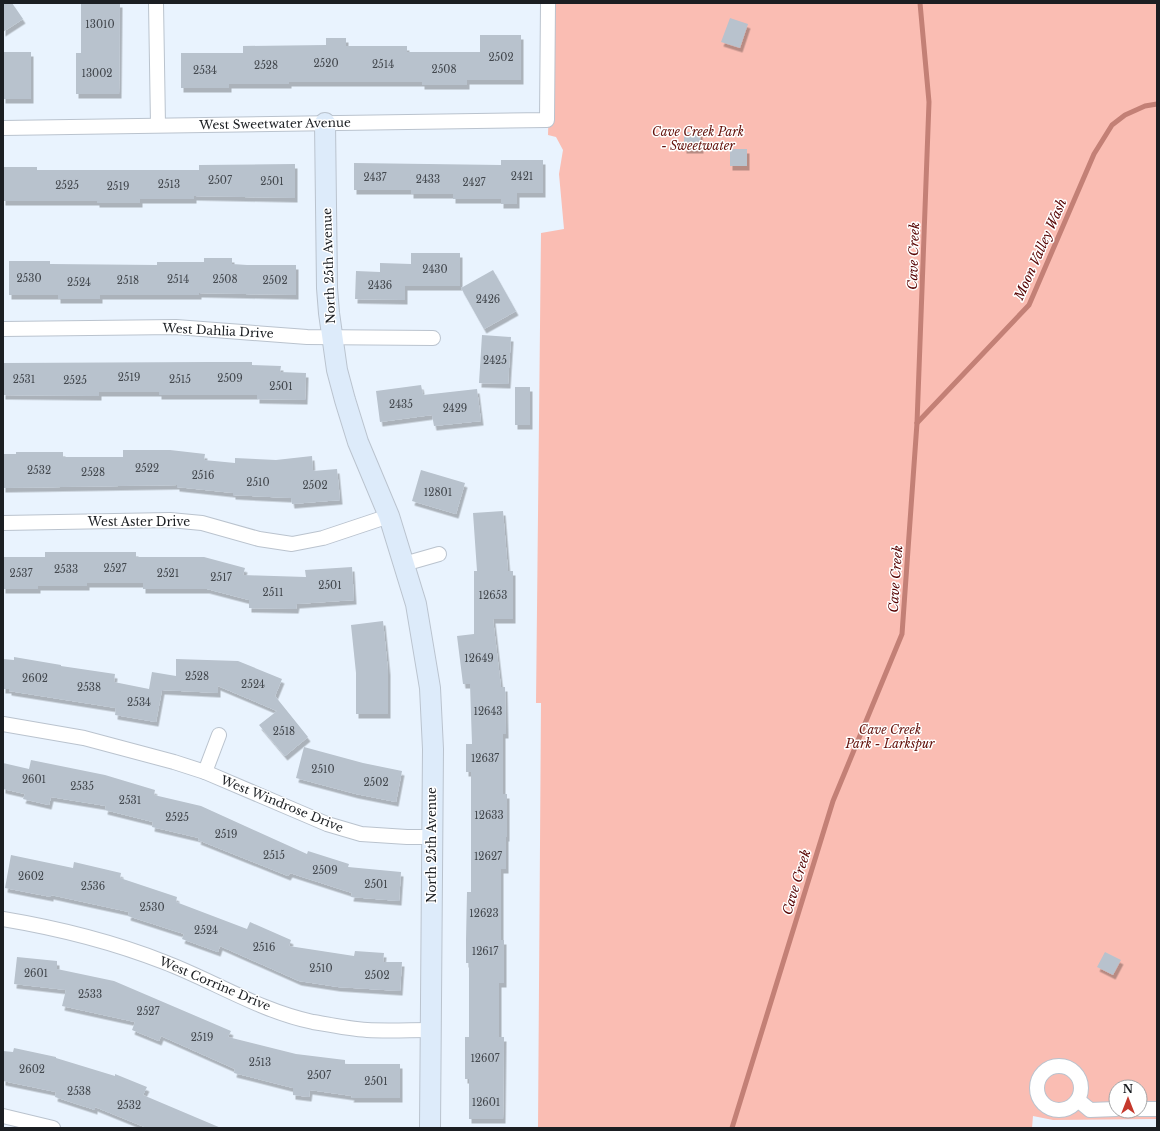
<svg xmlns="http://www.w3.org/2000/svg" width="1160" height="1131" font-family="'Libre Baskerville',serif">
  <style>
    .green { fill: #fabdb3; fill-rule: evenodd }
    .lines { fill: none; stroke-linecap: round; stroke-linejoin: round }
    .stream { stroke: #c38076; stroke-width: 5 }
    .building { fill: #b8c2cd; filter: url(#shadow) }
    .street-casing { stroke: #bac3ce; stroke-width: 16 }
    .secondary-casing { stroke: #bac3ce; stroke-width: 22 }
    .street { stroke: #fff; stroke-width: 14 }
    .secondary { stroke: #ddebfa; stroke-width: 20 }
    .labels { text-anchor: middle; stroke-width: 3; stroke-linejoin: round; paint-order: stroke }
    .number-label { font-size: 10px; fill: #42474d }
    .street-label { font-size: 12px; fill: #1b1e22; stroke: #fff }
    .park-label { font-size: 12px; font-style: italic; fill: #63120c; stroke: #fff }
    .water-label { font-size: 13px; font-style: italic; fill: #550201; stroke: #fff }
  </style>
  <defs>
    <filter id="shadow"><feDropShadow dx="2.5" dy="4.5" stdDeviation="0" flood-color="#0004"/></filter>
  </defs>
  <rect width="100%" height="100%" fill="#e9f3fe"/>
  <path class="green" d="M552 3H1157V1119L1053 1120 1033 1116 1032 1128H538L541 703H536L541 233 564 229 559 174 563 150 556 137 548 135ZM1116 1087H1140V1111H1116Z"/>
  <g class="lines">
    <g class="stream">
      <polyline points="917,423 1029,305 1094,154 1112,125 1125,115 1145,106 1157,104"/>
      <polyline points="732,1128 833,801 902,634 917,423 929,102 920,3"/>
    </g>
  </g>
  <g class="building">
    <polygon points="3,3 12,3 23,19 3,32"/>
    <polygon points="81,3 120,3 119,94 76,94 76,53 81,53"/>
    <polygon points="730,18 748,24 740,48 721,42"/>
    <polygon points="480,35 521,35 521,80 467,80 467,85 422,85 422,82 289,82 289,84 229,84 229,88 181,88 181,53 243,53 243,46 326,45 326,38 346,38 346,46 407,46 407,52 480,52"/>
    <rect x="3" y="52" width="28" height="47"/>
    <polygon points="684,132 700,132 701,149 684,149"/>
    <rect x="730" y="149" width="17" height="17"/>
    <polygon points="501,160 543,160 543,193 517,193 517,204 501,204 501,199 453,199 453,194 411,194 411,190 354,190 354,163 501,165"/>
    <polygon points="295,164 295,198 194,196 194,199 140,199 140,203 97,203 97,201 3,201 3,167 37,167 37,170 199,170 199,165"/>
    <polygon points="411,253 460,253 460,286 405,286 405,300 355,299 356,271 380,272 380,263 411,264"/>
    <polygon points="204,258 232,258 232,264 247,265 296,265 296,295 199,293 199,295 100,295 100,299 58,299 58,295 9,295 9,261 50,261 50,264 157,265 157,262 204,262"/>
    <polygon points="493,270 516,311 484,329 461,288"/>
    <polygon points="482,335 511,337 508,384 479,383"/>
    <polygon points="209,362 252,362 252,365 281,366 280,372 306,373 305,400 257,399 257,395 159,395 159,392 99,392 99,396 3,395 3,363"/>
    <polygon points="421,385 423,395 477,389 481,421 434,426 432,415 380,422 376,391"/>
    <rect x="515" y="387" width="15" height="38"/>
    <polygon points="123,450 170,450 205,454 204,460 235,463 235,458 276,460 312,456 313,471 337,469 340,500 292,504 291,498 233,495 233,493 177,487 177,485 3,488 3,454 16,454 16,452 63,452 63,457 123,457"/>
    <polygon points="421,470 465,483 456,514 412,501"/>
    <polygon points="503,511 508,571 513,571 513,619 493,619 501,687 505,687 506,734 503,734 503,794 507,794 507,837 506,837 506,869 501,869 501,940 504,940 504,983 499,983 499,1037 504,1037 503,1119 469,1119 469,1079 465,1079 465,1037 469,1037 469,963 466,963 466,940 467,892 471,892 471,772 466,772 466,744 472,744 470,684 463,684 457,636 474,634 474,571 477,571 473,513"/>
    <polygon points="45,552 136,552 136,557 204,557 245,568 243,575 306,577 305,570 352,567 354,600 297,604 296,609 249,608 249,600 207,589 143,589 143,583 87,583 87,586 38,586 38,589 3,589 3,557 45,557"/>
    <polygon points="383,621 388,671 388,714 356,714 356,673 351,625"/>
    <polygon points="14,657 61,665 61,666 115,674 114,682 149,689 152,672 176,676 176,659 238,661 282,679 275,696 308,737 285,756 259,725 277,711 218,686 218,693 162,690 156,722 115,715 116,708 9,691 9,689 3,689 3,659 14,660"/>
    <polygon points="304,747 363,763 402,771 396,802 356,794 296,778"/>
    <polygon points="31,760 105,775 155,790 154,795 201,806 307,854 308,851 349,864 348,867 401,872 399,901 351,897 352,893 290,873 288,876 198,840 199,838 152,827 153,822 105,810 106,806 51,797 49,805 23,799 25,794 3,789 3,763 29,769"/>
    <polygon points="11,855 73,868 74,862 121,873 120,878 177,897 176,902 247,929 250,922 291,940 289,946 354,956 355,951 384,953 383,962 402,962 400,991 338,987 299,981 220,946 218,952 182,939 184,934 128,916 129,912 51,895 51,897 5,888"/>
    <polygon points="1105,952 1121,960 1113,975 1097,967"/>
    <polygon points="17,957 57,961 57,969 114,981 231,1031 228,1037 296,1054 345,1060 345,1064 400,1064 400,1098 351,1098 352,1096 310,1090 309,1097 293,1095 293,1088 234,1073 235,1069 161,1036 159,1041 132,1030 135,1022 62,1006 66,990 14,984"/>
    <polygon points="14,1048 56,1057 56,1058 115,1076 115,1074 147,1087 143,1095 221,1128 147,1128 95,1107 95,1110 55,1097 56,1092 3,1081 3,1051 13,1052"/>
  </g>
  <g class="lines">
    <g class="street-casing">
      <g id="street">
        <polyline points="156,3 158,125"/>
        <polyline points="3,128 547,120 548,3"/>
        <polyline points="3,329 176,327 307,337 433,338"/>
        <polyline points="3,523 170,520 202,523 259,539 292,544 323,538 389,516"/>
        <polyline points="404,564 439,554"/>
        <polyline points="3,724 84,738 174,762 205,772 327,824 361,834 407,837 432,837"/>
        <polyline points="205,772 219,735"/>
        <path d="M3 919C57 928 113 942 164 962 214 981 260 1011 313 1022 330 1025 350 1029 367 1030 388 1031 410 1030 431 1030"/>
        <circle cx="1059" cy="1088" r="22"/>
        <polyline points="1078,1100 1090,1110 1116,1109"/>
        <polyline points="1140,1109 1157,1109"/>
        <polyline points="3,1116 53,1128"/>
      </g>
    </g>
    <g class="secondary-casing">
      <polyline id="secondary" points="325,123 327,288 329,313 337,370 345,400 358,442 389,516 416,604 430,688 433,749 430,1128"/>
    </g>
    <use href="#street" class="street"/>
    <use href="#secondary" class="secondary"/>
  </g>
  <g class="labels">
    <g class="number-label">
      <text x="100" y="28">13010</text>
      <text x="501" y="61">2502</text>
      <text x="326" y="67">2520</text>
      <text x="383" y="68">2514</text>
      <text x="266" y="69">2528</text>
      <text x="444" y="73">2508</text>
      <text x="205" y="74">2534</text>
      <text x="97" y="77">13002</text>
      <text x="522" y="180">2421</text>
      <text x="375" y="181">2437</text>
      <text x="428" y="183">2433</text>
      <text x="220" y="184">2507</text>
      <text x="272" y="185">2501</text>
      <text x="474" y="186">2427</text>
      <text x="169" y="188">2513</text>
      <text x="67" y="189">2525</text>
      <text x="118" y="190">2519</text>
      <text x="435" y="273">2430</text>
      <text x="29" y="282">2530</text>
      <text x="178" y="283">2514</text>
      <text x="225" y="283">2508</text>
      <text x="128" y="284">2518</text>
      <text x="275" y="284">2502</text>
      <text x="79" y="286">2524</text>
      <text x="380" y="289">2436</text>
      <text x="488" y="303">2426</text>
      <text x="495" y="364">2425</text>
      <text x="129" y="381">2519</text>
      <text x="230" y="382">2509</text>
      <text x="24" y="383">2531</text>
      <text x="180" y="383">2515</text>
      <text x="75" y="384">2525</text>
      <text x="281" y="390">2501</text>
      <text x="401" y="408">2435</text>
      <text x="455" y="412">2429</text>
      <text x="147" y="472">2522</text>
      <text x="39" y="474">2532</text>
      <text x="93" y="476">2528</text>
      <text x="203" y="479">2516</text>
      <text x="258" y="486">2510</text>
      <text x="315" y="489">2502</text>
      <text x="438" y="496">12801</text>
      <text x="115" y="572">2527</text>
      <text x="66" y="573">2533</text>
      <text x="21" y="577">2537</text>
      <text x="168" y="577">2521</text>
      <text x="221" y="581">2517</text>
      <text x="330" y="589">2501</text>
      <text x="273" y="596">2511</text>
      <text x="493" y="599">12653</text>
      <text x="479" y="662">12649</text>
      <text x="197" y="680">2528</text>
      <text x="35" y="682">2602</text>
      <text x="253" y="688">2524</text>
      <text x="89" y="691">2538</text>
      <text x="139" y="706">2534</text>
      <text x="488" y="715">12643</text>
      <text x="284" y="735">2518</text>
      <text x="485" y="762">12637</text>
      <text x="323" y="773">2510</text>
      <text x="34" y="783">2601</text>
      <text x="376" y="786">2502</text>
      <text x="82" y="790">2535</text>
      <text x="130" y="804">2531</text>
      <text x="489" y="819">12633</text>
      <text x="177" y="821">2525</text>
      <text x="226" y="838">2519</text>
      <text x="274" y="859">2515</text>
      <text x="488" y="860">12627</text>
      <text x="325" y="874">2509</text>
      <text x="31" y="880">2602</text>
      <text x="376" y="888">2501</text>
      <text x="93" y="890">2536</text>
      <text x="152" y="911">2530</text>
      <text x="484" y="917">12623</text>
      <text x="206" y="934">2524</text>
      <text x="264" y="951">2516</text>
      <text x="485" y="955">12617</text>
      <text x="321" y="972">2510</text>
      <text x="36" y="977">2601</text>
      <text x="377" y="979">2502</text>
      <text x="90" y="998">2533</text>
      <text x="148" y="1015">2527</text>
      <text x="202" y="1041">2519</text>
      <text x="485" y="1062">12607</text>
      <text x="260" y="1066">2513</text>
      <text x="32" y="1073">2602</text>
      <text x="319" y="1079">2507</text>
      <text x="376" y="1085">2501</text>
      <text x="79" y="1095">2538</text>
      <text x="486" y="1106">12601</text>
      <text x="129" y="1109">2532</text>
    </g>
    <g class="street-label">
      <text transform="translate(275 124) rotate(-1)" y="4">West Sweetwater Avenue</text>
      <text transform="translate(329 266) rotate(-92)" y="4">North 25th Avenue</text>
      <text transform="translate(218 331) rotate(3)" y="4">West Dahlia Drive</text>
      <text x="139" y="526">West Aster Drive</text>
      <text transform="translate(282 804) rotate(22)" y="4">West Windrose Drive</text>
      <text transform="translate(432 845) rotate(-90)" y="4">North 25th Avenue</text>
      <text transform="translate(215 984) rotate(23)" y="4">West Corrine Drive</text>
    </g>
    <g class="park-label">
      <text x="698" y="136">Cave Creek Park<tspan x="698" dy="14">- Sweetwater</tspan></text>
      <text x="890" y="734">Cave Creek<tspan x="890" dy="14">Park - Larkspur</tspan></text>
    </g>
    <g class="water-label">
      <text transform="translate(1040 249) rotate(-66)" y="5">Moon Valley Wash</text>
      <text transform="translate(913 256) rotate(-88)" y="5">Cave Creek</text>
      <text transform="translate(895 579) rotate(-86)" y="5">Cave Creek</text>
      <text transform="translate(796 882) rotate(-73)" y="5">Cave Creek</text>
    </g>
  </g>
  <rect width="1160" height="1131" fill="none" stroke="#1b1e22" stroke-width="8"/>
  <g transform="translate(1128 1099)"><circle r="19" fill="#ffffff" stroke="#a4a5a7"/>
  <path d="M0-3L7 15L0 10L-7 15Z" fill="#c5382c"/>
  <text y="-6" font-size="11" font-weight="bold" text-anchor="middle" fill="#1b1e22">N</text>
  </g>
</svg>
